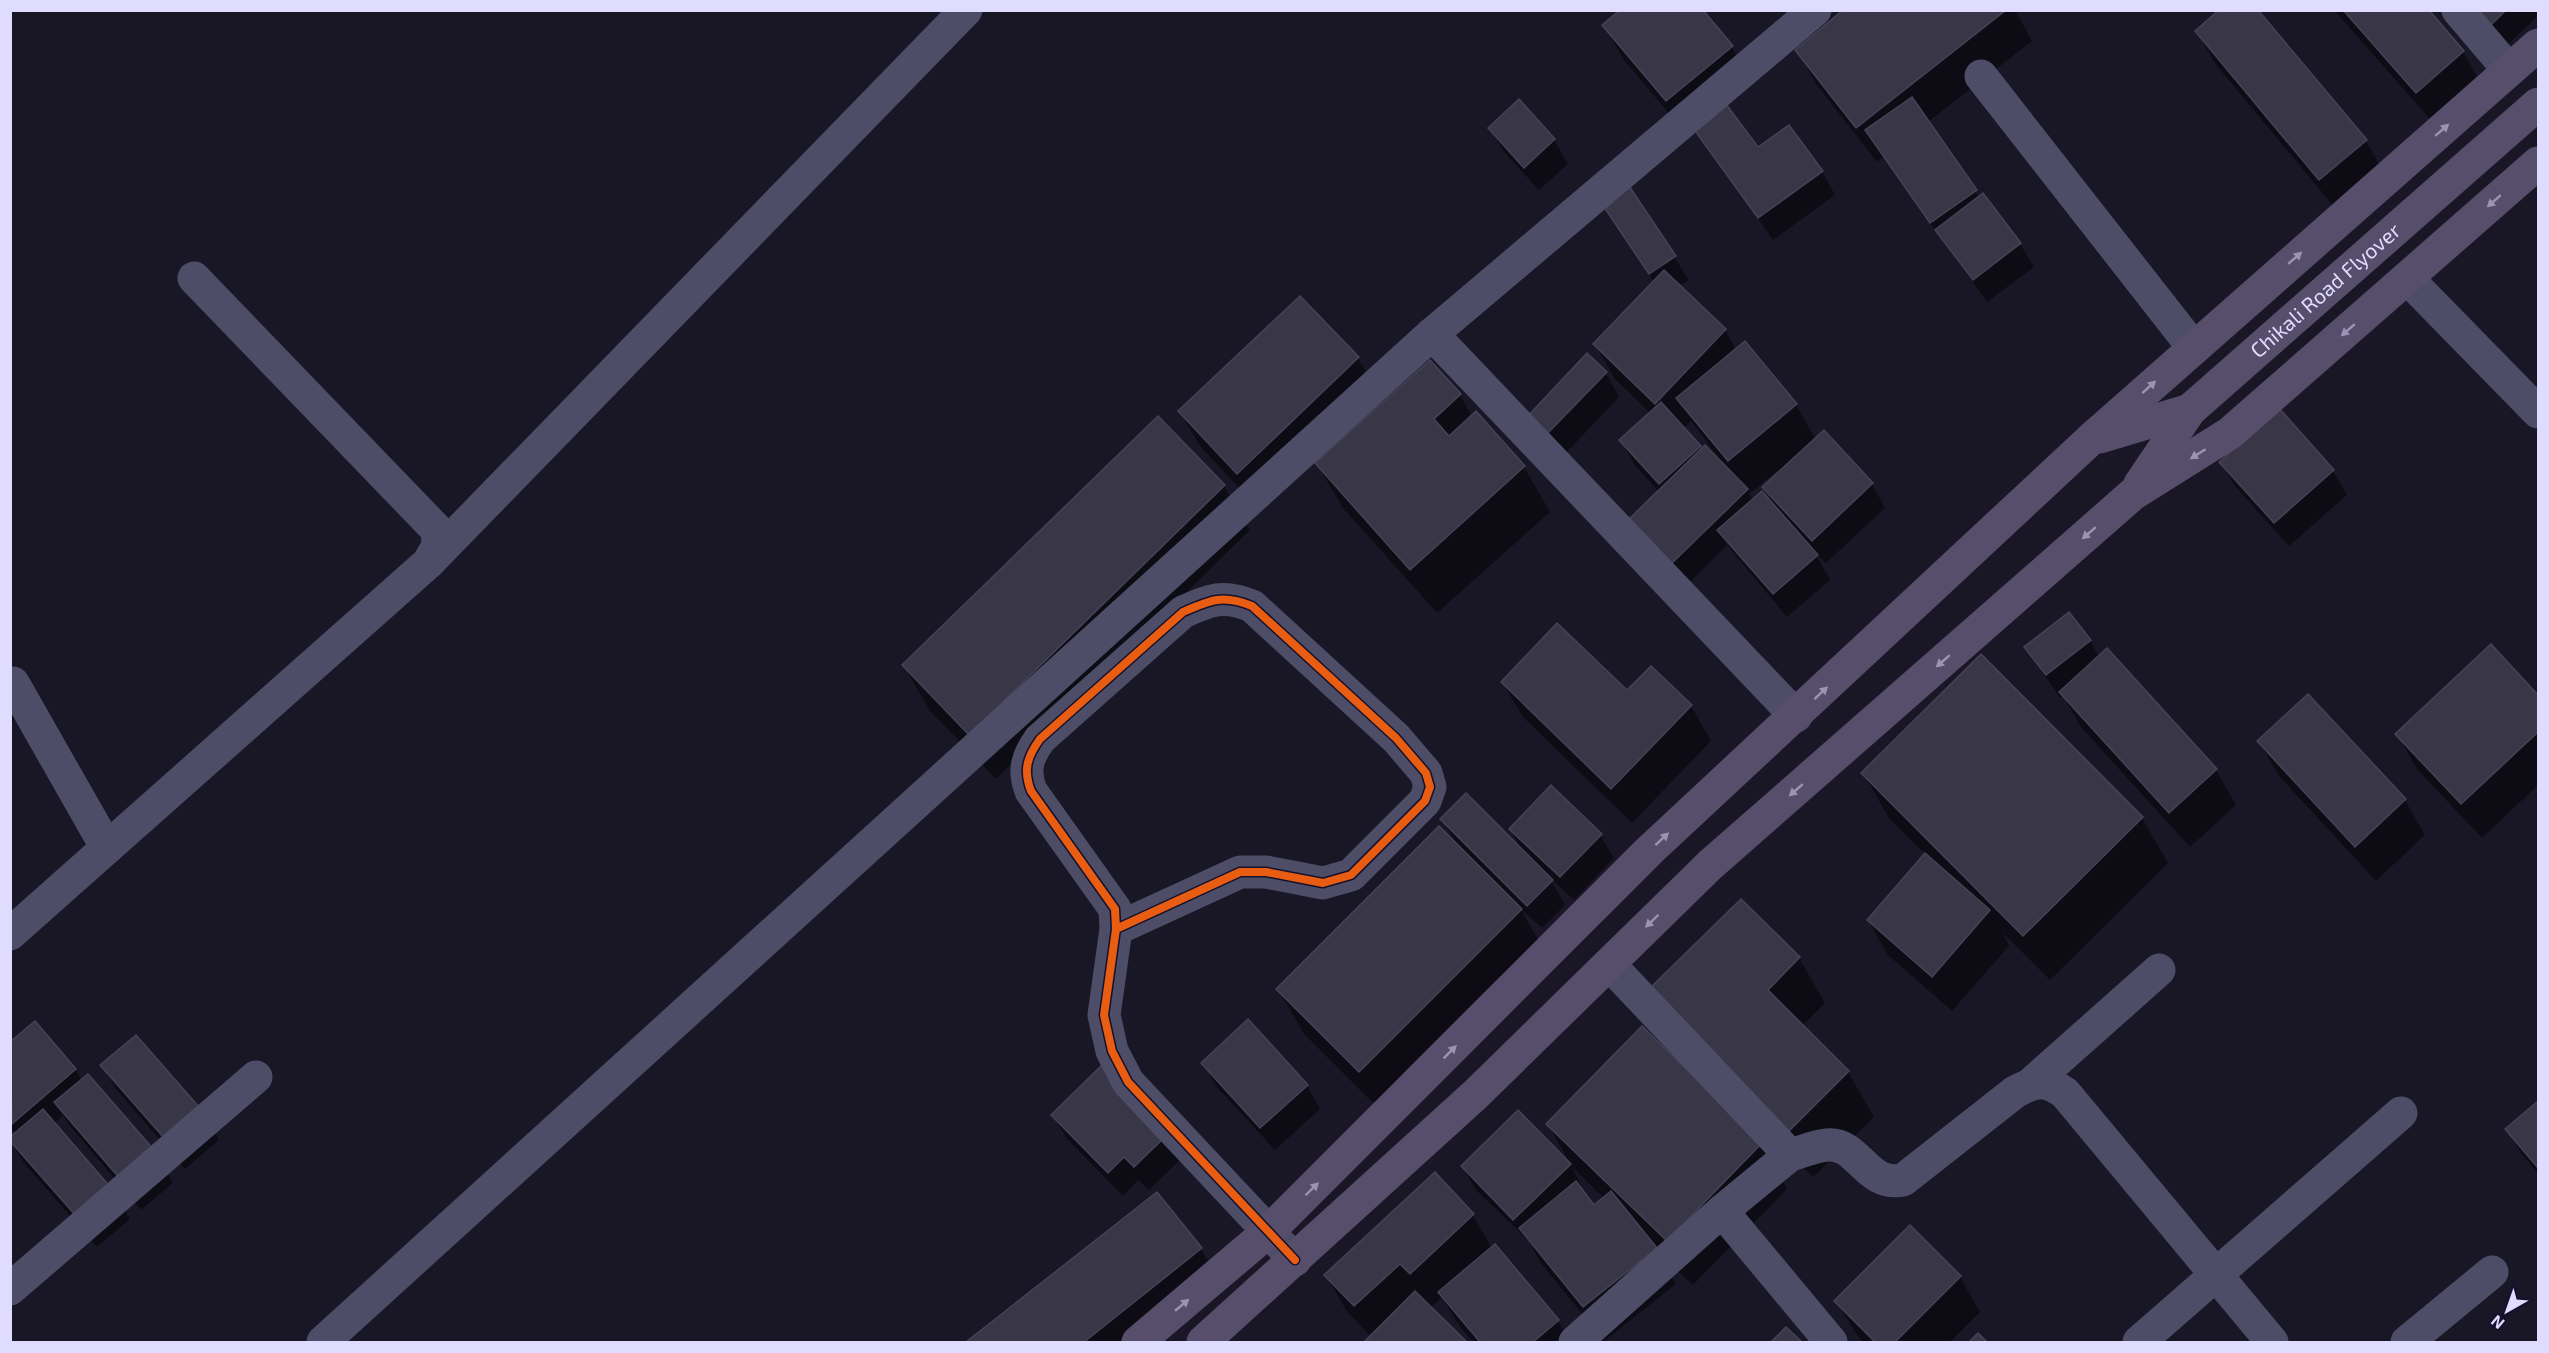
<svg xmlns="http://www.w3.org/2000/svg" width="2549" height="1353" font-family="'Exo 2',sans-serif">
  <style>
    .shadow { fill: #0007; fill-rule: evenodd }
    .building { fill: #383647; stroke: #464258; stroke-width: 1.5 }
    .lines { fill: none; stroke-linecap: round; stroke-linejoin: round }
    .minor { stroke: #4d4d67; stroke-width: 33 }
    .major { stroke: #564e6b; stroke-width: 33 }
    .cycleway-casing { stroke: #15112c; stroke-width: 11 }
    .cycleway { stroke: #e95d12; stroke-width: 8 }
    .oneway { fill: #9a95b5 }
    .labels { text-anchor: middle; stroke-width: 4.5; stroke-linejoin: round; paint-order: stroke }
    .street-label { font-size: 21px; fill: #dfdcff; stroke: #15112c }
  </style>
  <rect width="100%" height="100%" fill="#191726"/>
  <g class="shadow">
    <polygon points="1845,10 2015,10 2032,41 1928,122 1979,197 1983,195 2020,244 2034,267 1987,302 1883,157 1877,162 1817,85 1797,50"/>
    <polygon points="2334,10 2427,10 2463,52 2483,87 2437,127"/>
    <polygon points="2467,10 2538,10 2538,16 2503,49"/>
    <polygon points="1604,25 1732,47 1752,82 1724,104 1757,149 1822,171 1835,195 1773,240 1695,129 1687,135 1624,60"/>
    <polygon points="2196,31 2366,141 2386,176 2340,214 2217,66"/>
    <polygon points="1519,102 1554,140 1568,164 1539,190 1504,152 1490,128"/>
    <path d="M1627 185 1689 280 1679 286 1725 330 1736 350 1745 343 1796 405 1816 440 1872 484 1885 508 1826 563 1815 553 1830 580 1787 617 1727 545 1684 588 1642 545 1659 492 1634 464 1621 441 1651 414 1615 379 1595 344 1654 282 1602 202ZM1691 421 1718 457 1716 458 1702 451 1683 429ZM1777 471 1779 473 1764 487 1774 505 1753 501 1749 494Z"/>
    <polygon points="1300,298 1358,358 1378,393 1258,508 1200,446 1180,412"/>
    <polygon points="1430,362 1460,395 1472,417 1476,413 1524,467 1550,512 1437,613 1343,508 1317,464"/>
    <polygon points="1606,373 1619,397 1561,458 1529,417"/>
    <polygon points="2279,410 2333,471 2347,495 2289,546 2235,486 2221,462"/>
    <polygon points="1224,486 1250,530 996,779 930,711 904,666"/>
    <polygon points="2090,641 2099,657 2107,650 2216,770 2236,805 2190,847 2081,727 2063,696 2060,698 2026,647"/>
    <polygon points="2491,646 2538,697 2538,785 2482,838 2417,769 2397,734"/>
    <polygon points="1981,656 2142,818 2168,863 2050,980 2003,933 2009,946 1952,1011 1888,955 1868,920 1926,855 1889,818 1863,773"/>
    <polygon points="1502,682 1627,692 1691,706 1711,741 1632,823 1523,717"/>
    <polygon points="10,709 16,718 10,723"/>
    <polygon points="2259,742 2405,800 2425,835 2376,881 2279,776"/>
    <polygon points="1442,819 1523,852 1510,829 1600,835 1614,858 1574,900 1549,877 1565,905 1542,928 1520,908 1547,955 1386,1116 1304,1034 1278,989 1457,845"/>
    <polygon points="1741,901 1799,958 1825,1003 1802,1026 1848,1072 1874,1117 1813,1177 1674,1037"/>
    <polygon points="10,1044 75,1069 82,1081 160,1159 173,1183 141,1210 70,1126 63,1115 54,1124 116,1195 130,1219 97,1247 24,1163 10,1140 16,1134 10,1128"/>
    <polygon points="1203,1063 1307,1086 1320,1109 1275,1150 1216,1086"/>
    <polygon points="102,1066 205,1116 219,1140 185,1169 116,1089"/>
    <polygon points="1101,1068 1181,1159 1149,1190 1138,1180 1123,1196 1067,1139 1053,1115"/>
    <polygon points="2538,1103 2538,1174 2521,1153 2507,1129"/>
    <polygon points="1518,1112 1572,1167 1583,1189 1581,1191 1594,1207 1604,1198 1572,1167 1548,1124 1761,1144 1787,1189 1693,1285 1656,1251 1676,1284 1604,1341 1541,1263 1529,1241 1476,1190 1462,1166"/>
    <polygon points="1157,1194 1201,1249 1221,1284 1148,1342 969,1342"/>
    <polygon points="1473,1215 1492,1248 1495,1246 1558,1321 1570,1342 1473,1342 1460,1327 1442,1297 1430,1308 1465,1342 1366,1342 1371,1337 1346,1310 1326,1275"/>
    <polygon points="1910,1227 1960,1277 1980,1312 1950,1342 1862,1342 1836,1302"/>
  </g>
  <g class="building">
    <polygon points="1620,10 1703,10 1733,46 1666,101 1602,25"/>
    <polygon points="1843,10 2006,10 1856,128 1795,50"/>
    <polygon points="2219,10 2258,10 2367,140 2319,180 2195,31"/>
    <polygon points="2343,10 2429,10 2464,51 2416,93"/>
    <polygon points="2474,10 2506,10 2489,27"/>
    <polygon points="1912,97 1977,190 1930,223 1865,130"/>
    <polygon points="1519,99 1555,139 1524,168 1488,128"/>
    <polygon points="1723,100 1758,147 1789,125 1823,171 1758,218 1690,124"/>
    <polygon points="1627,183 1676,256 1649,274 1600,201"/>
    <polygon points="1983,193 2021,243 1973,280 1935,230"/>
    <polygon points="1664,270 1726,329 1655,404 1593,344"/>
    <polygon points="1300,296 1359,357 1237,474 1178,411"/>
    <polygon points="1745,341 1797,404 1728,461 1676,398"/>
    <polygon points="1587,353 1607,372 1546,435 1527,417"/>
    <polygon points="1430,360 1461,394 1434,419 1449,436 1476,411 1525,466 1410,570 1315,463"/>
    <polygon points="1661,402 1701,446 1659,484 1619,440"/>
    <polygon points="2279,408 2334,470 2274,523 2219,462"/>
    <polygon points="1158,416 1225,485 969,735 902,665"/>
    <polygon points="1824,430 1873,483 1812,541 1762,487"/>
    <polygon points="1705,445 1748,489 1670,565 1627,521"/>
    <polygon points="1762,491 1818,555 1773,594 1717,530"/>
    <polygon points="2069,612 2091,640 2046,675 2024,647"/>
    <polygon points="1557,623 1627,690 1651,666 1692,705 1611,789 1501,682"/>
    <polygon points="2491,644 2538,695 2538,732 2461,804 2395,734"/>
    <polygon points="2107,648 2217,769 2169,813 2059,692"/>
    <polygon points="1981,654 2143,817 2023,936 1861,773"/>
    <polygon points="2308,694 2406,799 2355,847 2257,741"/>
    <polygon points="1551,785 1602,834 1560,877 1509,829"/>
    <polygon points="1466,793 1553,880 1527,906 1440,819"/>
    <polygon points="1439,826 1522,909 1359,1072 1276,989"/>
    <polygon points="1925,853 1990,910 1932,977 1867,920"/>
    <polygon points="1741,899 1800,957 1768,990 1849,1071 1787,1133 1646,992"/>
    <polygon points="1248,1019 1308,1085 1260,1128 1201,1063"/>
    <polygon points="35,1021 76,1069 12,1124 10,1042"/>
    <polygon points="1642,1026 1762,1143 1667,1241 1546,1124"/>
    <polygon points="136,1035 206,1115 171,1146 100,1065"/>
    <polygon points="1101,1066 1168,1134 1134,1167 1124,1157 1108,1173 1051,1115"/>
    <polygon points="88,1074 161,1158 127,1187 54,1102"/>
    <polygon points="2538,1101 2538,1168 2505,1129"/>
    <polygon points="43,1109 117,1195 83,1224 10,1141 10,1137"/>
    <polygon points="1518,1110 1571,1164 1513,1220 1461,1166"/>
    <polygon points="1435,1172 1474,1214 1410,1274 1400,1264 1354,1306 1324,1275"/>
    <polygon points="1576,1181 1594,1205 1611,1191 1657,1248 1583,1307 1519,1228"/>
    <polygon points="1157,1192 1202,1248 1084,1342 966,1342"/>
    <polygon points="1910,1225 1961,1276 1895,1342 1875,1342 1834,1301"/>
    <polygon points="1495,1244 1559,1320 1533,1342 1480,1342 1438,1292"/>
    <polygon points="1415,1291 1467,1342 1364,1342"/>
    <polygon points="1786,1327 1802,1342 1771,1342"/>
    <polygon points="1978,1333 1987,1342 1969,1342"/>
  </g>
  <g class="lines">
    <g class="minor">
      <polyline points="2458,10 2509,70"/>
      <polyline points="1981,76 2193,347"/>
      <polyline points="2407,278 2538,412"/>
      <polyline points="1432,334 1796,716"/>
      <polyline points="429,562 966,10"/>
      <polyline points="13,683 107,848"/>
      <path d="M1116 929 1240 872H1266L1323 883 1351 875 1425 801 1430 787 1426 773 1396 738 1252 606C1223 594 1210 600 1183 612L1040 739C1027 757 1023 770 1031 791L1115 909 1116 929 1104 1015 1112 1051 1128 1082 1295 1260"/>
      <polyline points="10,934 428,563 438,546 437,530 194,278"/>
      <polyline points="1609,964 1790,1155 1722,1211 1831,1342"/>
      <polyline points="2033,1082 2159,970"/>
      <path d="M1790 1155C1802 1152 1815 1146 1827 1145 1859 1142 1865 1187 1903 1180L2015 1092C2037 1080 2045 1079 2065 1093L2272 1342"/>
      <polyline points="10,1289 256,1077"/>
      <polyline points="323,1342 1432,334 1815,10"/>
      <polyline points="1575,1342 1722,1211"/>
      <polyline points="2139,1342 2401,1113"/>
      <polyline points="2407,1342 2492,1272"/>
    </g>
    <g class="major">
      <polyline points="2100,437 2190,410"/>
      <path id="s1" d="M2140 484 2190 410 2538 104"/>
      <polyline points="1138,1342 1270,1230 1649,851 2090,440 2538,45"/>
      <polyline points="1203,1342 1476,1094 1710,865 2133,494 2230,433 2538,163"/>
    </g>
    <g class="cycleway-casing">
      <path id="cycleway" d="M1116 929 1240 872H1266L1323 883 1351 875 1425 801 1430 787 1426 773 1396 738 1252 606C1223 594 1210 600 1183 612L1040 739C1027 757 1023 770 1031 791L1115 909 1116 929 1104 1015 1112 1051 1128 1082 1295 1260"/>
    </g>
    <use href="#cycleway" class="cycleway"/>
  </g>
  <defs><path id="oneway-solid" d="M-6-.8H1V-3.2L6.5 0L1 3.2V.8H-6Z" transform="scale(1.5)"/></defs>
  <g class="oneway">
    <use href="#oneway-solid" transform="translate(2442 130) rotate(-41)"/>
    <use href="#oneway-solid" transform="translate(2494 201) rotate(139)"/>
    <use href="#oneway-solid" transform="translate(2295 258) rotate(-41)"/>
    <use href="#oneway-solid" transform="translate(2348 330) rotate(139)"/>
    <use href="#oneway-solid" transform="translate(2149 387) rotate(-42)"/>
    <use href="#oneway-solid" transform="translate(2198 454) rotate(148)"/>
    <use href="#oneway-solid" transform="translate(2089 533) rotate(139)"/>
    <use href="#oneway-solid" transform="translate(1943 661) rotate(139)"/>
    <use href="#oneway-solid" transform="translate(1821 693) rotate(-43)"/>
    <use href="#oneway-solid" transform="translate(1796 790) rotate(139)"/>
    <use href="#oneway-solid" transform="translate(1662 839) rotate(-43)"/>
    <use href="#oneway-solid" transform="translate(1652 921) rotate(136)"/>
    <use href="#oneway-solid" transform="translate(1450 1052) rotate(-45)"/>
    <use href="#oneway-solid" transform="translate(1312 1189) rotate(-44)"/>
    <use href="#oneway-solid" transform="translate(1182 1305) rotate(-40)"/>
  </g>
  <g class="labels">
    <g class="street-label">
      <text dy="7" stroke="none"><textPath href="#s1" startOffset="270">Chikali Road Flyover</textPath></text>
    </g>
  </g>
  <rect width="2549" height="1353" fill="none" stroke="#dfdcff" stroke-width="24"/>
  <g transform="translate(2507 1311) rotate(220)" stroke="#15112c" stroke-width="4.5" paint-order="stroke">
  <path d="M0-4.5L10 22L0 15L-10 22Z" fill="#dfdcff"/>
  <text y="-9" font-size="16" font-weight="bold" text-anchor="middle" fill="#dfdcff">N</text>
  </g>
</svg>
